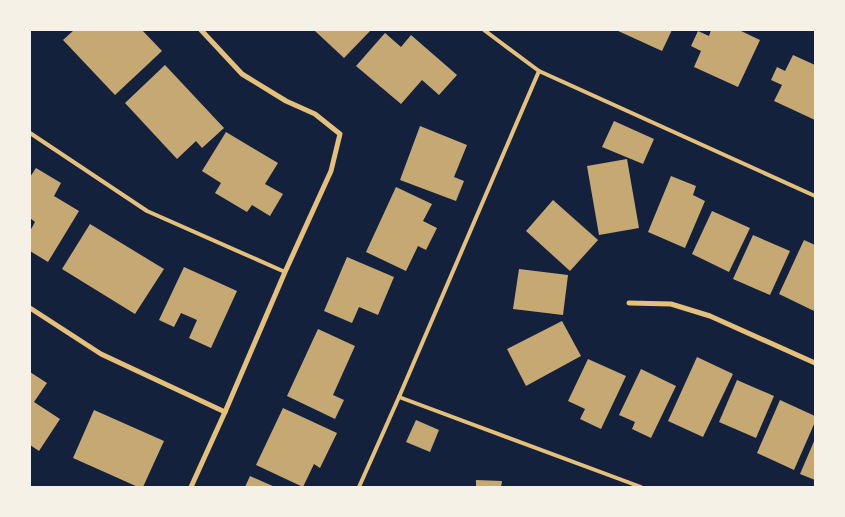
<svg xmlns="http://www.w3.org/2000/svg" width="845" height="517" font-family="Commissioner,sans-serif">
  <style>
    .building { fill: #c6a872 }
    .lines { fill: none; stroke-linecap: round; stroke-linejoin: round }
    .service { stroke: #e5c07b; stroke-width: 4 }
    .minor { stroke: #e5c07b; stroke-width: 5 }
  </style>
  <rect width="100%" height="100%" fill="#14213d"/>
  <g class="building">
    <polygon points="74,30 142,30 162,51 115,95 63,40"/>
    <polygon points="314,30 371,30 344,58"/>
    <polygon points="616,30 672,30 662,51"/>
    <polygon points="711,30 739,30 760,40 738,87 694,67 701,51 691,46 698,31 709,36"/>
    <polygon points="385,33 401,47 411,35 457,75 439,95 422,80 401,104 356,66"/>
    <polygon points="793,55 815,65 815,120 774,101 782,85 771,80 777,67 785,71"/>
    <polygon points="165,65 224,128 202,148 196,141 177,159 125,103"/>
    <polygon points="614,121 654,139 643,164 602,147"/>
    <polygon points="420,126 467,145 454,177 464,181 456,201 400,180"/>
    <polygon points="226,132 278,163 265,184 283,194 270,216 252,205 247,212 215,193 221,183 202,171"/>
    <polygon points="627,159 639,228 599,235 587,166"/>
    <polygon points="36,168 61,183 54,196 79,211 48,262 30,251 30,231 35,222 30,218 30,177"/>
    <polygon points="671,176 696,186 693,195 705,201 685,248 648,232"/>
    <polygon points="396,187 432,204 423,221 437,228 426,250 418,246 406,271 366,252"/>
    <polygon points="553,200 598,240 570,271 526,231"/>
    <polygon points="712,211 750,228 729,272 692,254"/>
    <polygon points="90,224 164,269 135,314 62,269"/>
    <polygon points="753,235 790,251 770,295 733,279"/>
    <polygon points="804,240 815,245 814,311 779,294"/>
    <polygon points="347,257 394,277 378,315 359,307 352,323 324,311"/>
    <polygon points="184,267 237,291 211,348 189,338 197,320 181,313 174,327 159,320"/>
    <polygon points="519,269 568,275 563,315 513,309"/>
    <polygon points="562,321 581,356 526,386 507,349"/>
    <polygon points="318,329 355,346 333,395 344,400 335,419 287,396"/>
    <polygon points="697,357 733,374 703,437 668,421"/>
    <polygon points="588,359 626,376 601,429 580,419 585,409 568,401"/>
    <polygon points="641,369 676,386 651,438 632,429 635,422 619,415"/>
    <polygon points="30,372 47,383 34,402 60,419 39,451 30,445"/>
    <polygon points="737,380 774,396 756,438 719,422"/>
    <polygon points="780,400 815,416 815,422 794,470 757,453"/>
    <polygon points="283,408 337,433 320,468 314,464 303,487 256,465"/>
    <polygon points="94,410 164,441 143,487 138,487 73,458"/>
    <polygon points="416,420 439,430 430,452 406,442"/>
    <polygon points="815,439 815,480 800,474"/>
    <polygon points="250,476 275,487 245,487"/>
    <polygon points="476,480 502,481 501,487 476,487"/>
  </g>
  <g class="lines">
    <g class="service">
      <polyline points="484,30 539,71 815,196"/>
      <polyline points="30,133 147,211 285,272"/>
      <polyline points="399,397 641,487"/>
      <polyline points="359,487 399,397 539,71"/>
    </g>
    <g class="minor">
      <polyline points="629,303 671,304 710,316 815,363"/>
      <polyline points="30,308 101,354 225,412"/>
      <polyline points="191,487 225,412 285,272 331,171 340,134 315,114 286,101 242,74 201,30"/>
    </g>
  </g>
  <rect width="845" height="517" fill="none" stroke="#f6f1e7" stroke-width="62"/>
</svg>
